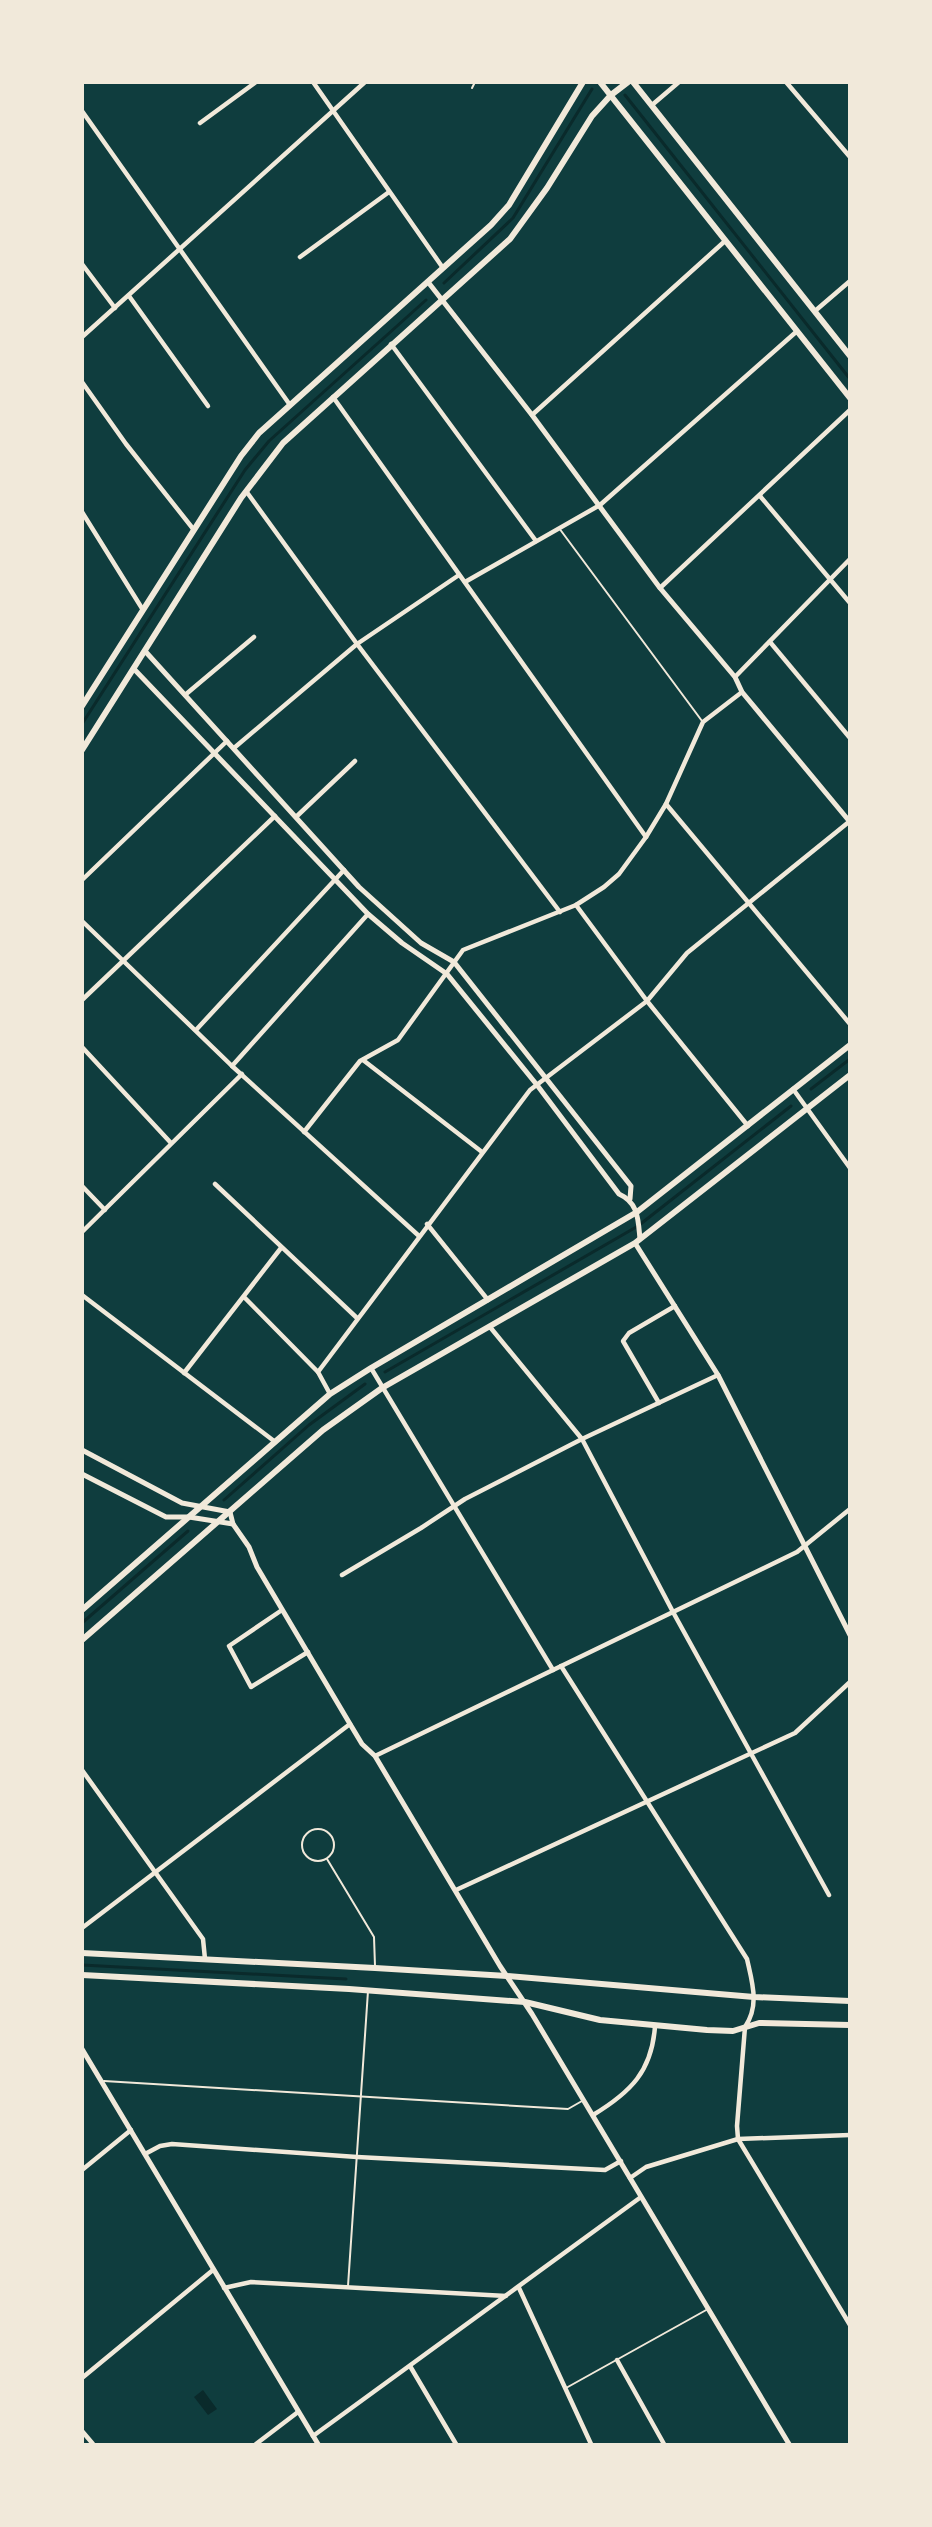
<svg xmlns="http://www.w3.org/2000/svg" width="932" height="2527" font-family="'Golos Text',sans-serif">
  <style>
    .water { fill: #0a2a2b }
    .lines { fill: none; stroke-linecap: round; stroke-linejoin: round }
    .stream { stroke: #0a2a2b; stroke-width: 3 }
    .service { stroke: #f1e9da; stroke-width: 2 }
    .minor { stroke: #f1e9da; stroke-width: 4.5 }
    .tertiary { stroke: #f1e9da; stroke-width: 5 }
    .secondary { stroke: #f1e9da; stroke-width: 6 }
  </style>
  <rect width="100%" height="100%" fill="#0f3d3e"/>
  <polygon class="water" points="203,2390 217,2409 208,2415 194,2397"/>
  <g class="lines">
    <g class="stream">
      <polyline points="625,95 850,379"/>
      <polyline points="444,283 513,218 592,89"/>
      <polyline points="82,724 245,470 269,441 426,300"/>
      <polyline points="811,1089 850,1059"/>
      <polyline points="385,1372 638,1226 791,1106"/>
      <polyline points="224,1500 309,1425 365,1384"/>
      <polyline points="82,1623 188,1531"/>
      <polyline points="82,1965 346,1979"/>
    </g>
    <g class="service">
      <polyline points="472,88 475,82"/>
      <polyline points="559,528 702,721"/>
      <circle cx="318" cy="1845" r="16"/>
      <polyline points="327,1859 374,1937 375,1966"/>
      <polyline points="104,2081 568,2109 582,2101"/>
      <polyline points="348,2286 368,1991"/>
      <polyline points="566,2388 708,2309"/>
    </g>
    <g class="minor">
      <polyline points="313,82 443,268"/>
      <polyline points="786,82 850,157"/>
      <polyline points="652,105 679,82"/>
      <polyline points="82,111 290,405"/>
      <polyline points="200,123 256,82"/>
      <polyline points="300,257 389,192"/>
      <polyline points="82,264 115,308"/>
      <polyline points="129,296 208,406"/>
      <polyline points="815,311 850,281"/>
      <polyline points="82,337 365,82"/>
      <polyline points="391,344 536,541"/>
      <polyline points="82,382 126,444 194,530"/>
      <polyline points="333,397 646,837"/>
      <polyline points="532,415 725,241"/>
      <polyline points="246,491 357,644 560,912"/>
      <polyline points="760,496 850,603"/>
      <polyline points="82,512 143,610"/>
      <polyline points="465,582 600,505 796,332"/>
      <polyline points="660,588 850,410"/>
      <polyline points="770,642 850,738"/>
      <polyline points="735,677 850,559"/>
      <polyline points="185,695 254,637"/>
      <polyline points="234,748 357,644 459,575"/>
      <polyline points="666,804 850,1024"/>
      <polyline points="296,817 355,761"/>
      <polyline points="82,880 227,741"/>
      <polyline points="576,905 647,1001 748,1126"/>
      <polyline points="82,921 232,1066 419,1236"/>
      <polyline points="82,1000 275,816"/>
      <polyline points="196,1030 344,870"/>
      <polyline points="82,1047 171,1143"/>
      <polyline points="363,1060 482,1152"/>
      <polyline points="232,1066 368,914"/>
      <polyline points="793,1089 850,1168"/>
      <polyline points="304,1132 360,1061 398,1040 463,950 576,905 604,887 619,874 646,837 666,804 703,722 742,692"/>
      <polyline points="215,1184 357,1318"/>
      <polyline points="82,1186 105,1210"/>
      <polyline points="427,1224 488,1300"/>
      <polyline points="82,1232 242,1074"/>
      <polyline points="82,1295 274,1441"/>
      <polyline points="244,1297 318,1372"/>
      <polyline points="490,1327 582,1439 673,1612 829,1895"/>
      <polyline points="371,1368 553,1670"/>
      <polyline points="184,1373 281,1248"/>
      <polyline points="330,1394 318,1372 530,1090 647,1001 687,953 850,821"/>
      <polyline points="659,1403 623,1341 629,1333 675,1306"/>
      <polyline points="342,1575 421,1528 465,1499 582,1439 718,1375"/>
      <polyline points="282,1610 229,1646 251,1687 308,1652"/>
      <path d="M561 1666 747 1959C752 1982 760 2005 745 2027L737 2126 738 2139 850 2325"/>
      <polyline points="375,1756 797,1552 850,1509"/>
      <polyline points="82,1770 203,1939 205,1959"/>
      <polyline points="456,1890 795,1733 850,1682"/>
      <polyline points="82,1928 350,1724"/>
      <path d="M593 2115C631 2092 652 2071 655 2026"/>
      <polyline points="145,2154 160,2146 172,2144 357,2157 605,2170 621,2161"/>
      <polyline points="82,2170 131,2130"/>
      <polyline points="630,2178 646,2167 738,2139 850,2135"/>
      <polyline points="224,2288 251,2282 506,2296"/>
      <polyline points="519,2288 591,2444"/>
      <polyline points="617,2360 664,2444"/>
      <polyline points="410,2366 456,2444"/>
      <polyline points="82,2378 213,2270"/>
      <polyline points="82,2431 93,2444"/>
      <polyline points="313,2436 641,2197"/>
      <polyline points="256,2444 298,2412"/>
    </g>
    <g class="tertiary">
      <polyline points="428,282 532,415 660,588 735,677 742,692 850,822"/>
      <polyline points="145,651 359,887 421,943 454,962 631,1186 630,1199"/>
      <path d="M134 669 368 914 402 943 447 974 537 1085 619 1194C639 1203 638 1220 640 1239"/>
      <polyline points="635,1243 718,1375 850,1635"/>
      <polyline points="82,1450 182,1503 230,1512 233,1524 249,1547 257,1567 350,1724 362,1744 375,1756 500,1966 532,2014 789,2444"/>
      <polyline points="82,1474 166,1517 189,1517 233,1524"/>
      <polyline points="82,2049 318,2444"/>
    </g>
    <g class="secondary">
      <polyline points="600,82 850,398"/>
      <polyline points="633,82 850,356"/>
      <polyline points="82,706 241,456 259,433 491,225 509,205 583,82"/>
      <polyline points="82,750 241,498 283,443 510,239 547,188 592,116 611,95 628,82"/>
      <polyline points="82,1610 330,1394 371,1368 637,1212 850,1045"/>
      <polyline points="82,1640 323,1430 382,1388 635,1243 850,1075"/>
      <polyline points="82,1953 375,1968 507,1976 754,1997 850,2001"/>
      <polyline points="82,1975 349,1989 525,2002 600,2020 707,2030 733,2031 759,2023 850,2025"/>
    </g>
  </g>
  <rect width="932" height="2527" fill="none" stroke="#f1e9da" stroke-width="168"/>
</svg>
